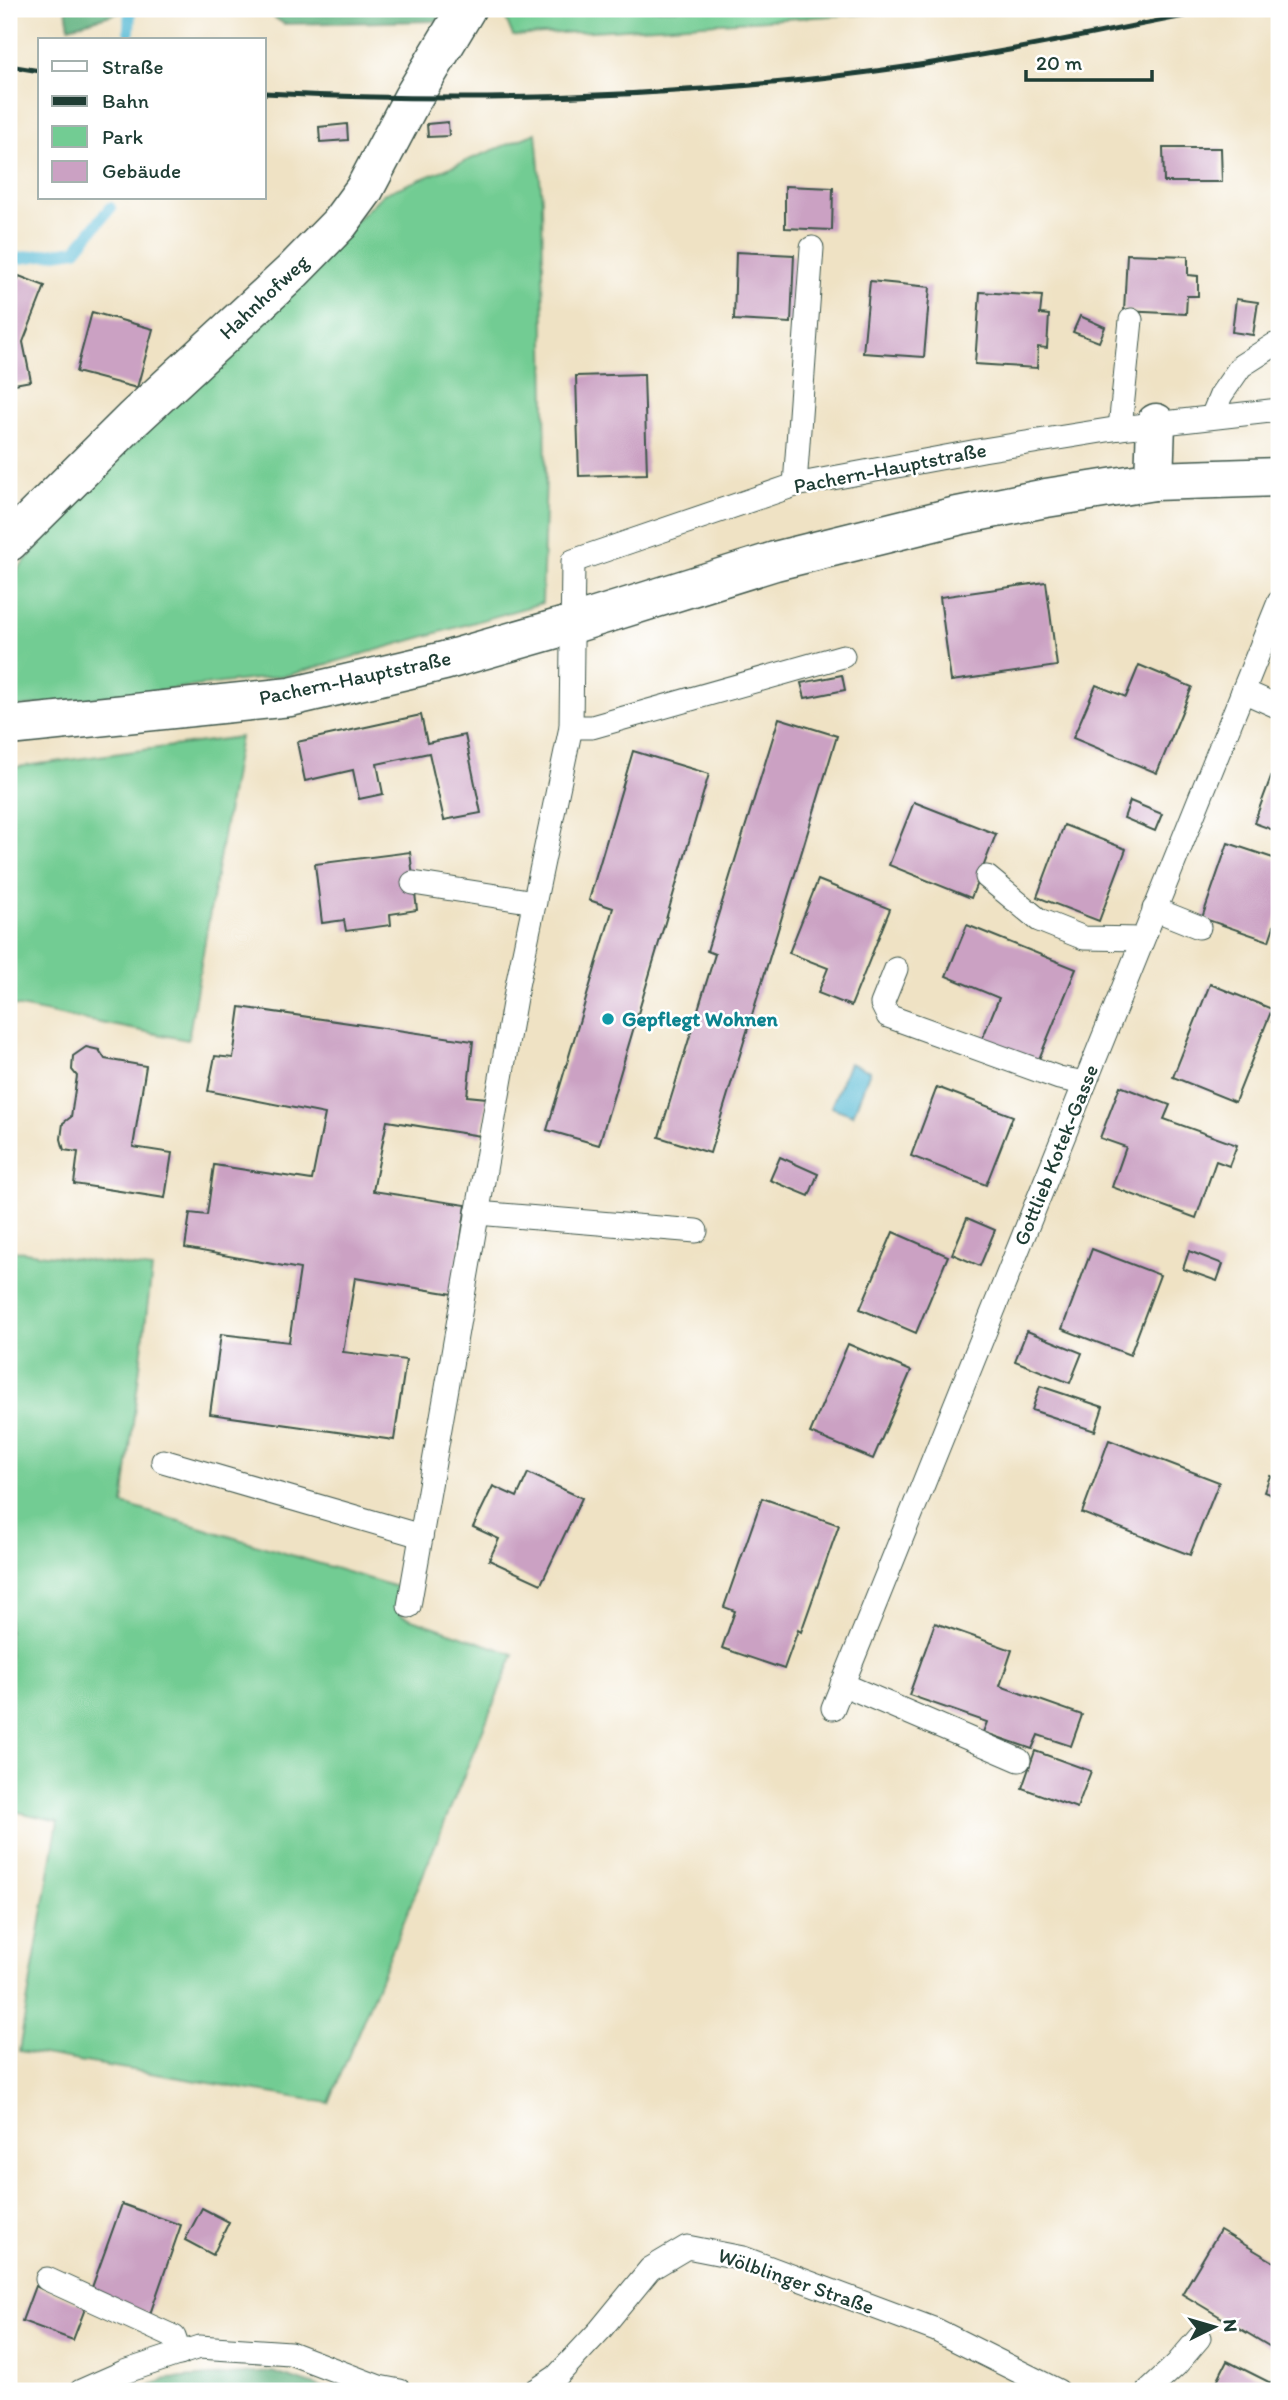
<svg xmlns="http://www.w3.org/2000/svg" width="1288" height="2400" font-family="Itim,sans-serif">
  <style>
    .green { fill: #72cc93; stroke: #488464; stroke-width: 2 }
    .forest { fill: #5db07d; stroke: #3e7658; stroke-width: 2 }
    .water { fill: #56bad4; stroke: #3a7c84; stroke-width: 2 }
    .lines { fill: none; stroke-linecap: round; stroke-linejoin: round }
    .stream { stroke: #56bad4; stroke-width: 12 }
    .building { fill: #cba1c3 }
    .service-casing { stroke: #3e564a; stroke-width: 25 }
    .minor-casing { stroke: #3e564a; stroke-width: 41 }
    .secondary-casing { stroke: #3e564a; stroke-width: 41 }
    .service { stroke: #fff; stroke-width: 23 }
    .minor { stroke: #fff; stroke-width: 38 }
    .secondary { stroke: #fff; stroke-width: 38 }
    .rail { stroke: #1f3d34; stroke-width: 5 }
    .culture-dot { fill: #0f9aa8; stroke: #fff; stroke-width: 2.5 }
    .labels { text-anchor: middle; stroke-width: 5; stroke-linejoin: round; paint-order: stroke }
    .street-label { font-size: 21px; fill: #1f3d34; stroke: #fff }
    .culture-label { font-size: 21px; font-weight: bold; fill: #0d838f; stroke: #fff; text-anchor: start }
  </style>
  <rect width="100%" height="100%" fill="#fff"/>
  <filter id="ink" filterUnits="userSpaceOnUse"><feTurbulence type="fractalNoise" baseFrequency=".0143" numOctaves="2"/><feDisplacementMap in="SourceGraphic" scale="14" xChannelSelector="R" yChannelSelector="G"/><feConvolveMatrix kernelMatrix="1 2 1 2 8 2 1 2 1" color-interpolation-filters="sRGB"/></filter>
  <filter id="wash" filterUnits="userSpaceOnUse"><feTurbulence type="fractalNoise" baseFrequency=".00686" numOctaves="4" result="noise"/><feDisplacementMap in="SourceGraphic" scale="28" xChannelSelector="R" yChannelSelector="G"/><feGaussianBlur stdDeviation="1.57" result="paint"/><feColorMatrix in="noise" values="0 0 0 0 0 0 0 0 0 0 0 0 0 0 0 0 0 1.4 0 .05"/><feComposite in="paint" operator="in"/></filter>
  <g filter="url(#wash)">
    <rect width="100%" height="100%" fill="#efe2c4"/>
    <g class="green">
      <polygon points="502,9 899,9 878,13 513,36"/>
      <polygon points="536,133 542,200 546,474 542,603 289,675 11,708 9,702 9,614 18,569 102,469 383,194"/>
      <polygon points="240,737 188,1040 9,1005 9,768"/>
      <polygon points="9,1250 152,1269 123,1504 400,1588 400,1615 514,1654 329,2103 19,2051 58,1821 9,1810"/>
    </g>
    <g class="forest">
      <polygon points="66,9 132,9 69,27"/>
      <polygon points="262,9 444,9 437,21 284,24"/>
      <polygon points="272,2372 332,2391 139,2391 166,2379"/>
    </g>
    <polygon class="water" points="849,1063 870,1071 853,1115 831,1107"/>
    <g class="lines">
      <g class="stream">
        <polyline points="129,31 130,9"/>
        <polyline points="21,258 76,250 110,208"/>
      </g>
    </g>
    <g id="blocks">
      <g class="building">
        <polygon points="448,122 449,136 428,137 427,124"/>
        <polygon points="347,124 348,140 320,142 319,127"/>
        <polygon points="1163,148 1221,148 1222,182 1164,182"/>
        <polygon points="785,186 833,188 832,230 785,228"/>
        <polygon points="736,252 794,255 791,323 734,320"/>
        <polygon points="1127,254 1188,256 1188,275 1198,276 1198,296 1187,296 1186,314 1124,311"/>
        <polygon points="19,276 45,286 23,342 31,381 9,385 9,304"/>
        <polygon points="870,281 930,287 924,357 863,353"/>
        <polygon points="980,292 1042,296 1040,314 1049,315 1047,348 1038,347 1037,368 975,364"/>
        <polygon points="1236,299 1258,302 1253,335 1232,332"/>
        <polygon points="92,312 153,329 137,388 76,372"/>
        <polygon points="1080,316 1105,327 1099,342 1073,332"/>
        <polygon points="644,374 647,474 579,476 576,376"/>
        <polygon points="1046,582 1057,666 951,681 940,597"/>
        <polygon points="1139,665 1192,687 1157,773 1073,738 1096,685 1126,697"/>
        <polygon points="842,675 845,690 805,698 801,683"/>
        <polygon points="421,715 427,743 465,735 481,813 444,820 429,753 377,764 383,794 359,799 353,770 305,781 297,742"/>
        <polygon points="779,718 837,736 710,1153 659,1137 715,954 707,951"/>
        <polygon points="633,751 709,774 599,1145 547,1130 613,908 589,900"/>
        <polygon points="1279,755 1279,832 1254,823"/>
        <polygon points="1130,801 1162,814 1155,831 1124,818"/>
        <polygon points="914,802 996,834 971,898 889,865"/>
        <polygon points="1064,825 1126,849 1099,921 1037,897"/>
        <polygon points="1228,843 1279,860 1279,911 1269,941 1202,918"/>
        <polygon points="410,852 417,910 390,914 391,925 346,931 344,920 322,923 315,864"/>
        <polygon points="818,880 890,909 851,1006 818,993 828,968 789,953"/>
        <polygon points="967,925 1076,969 1037,1064 981,1042 999,998 946,976"/>
        <polygon points="1210,984 1272,1009 1235,1102 1173,1077"/>
        <polygon points="1279,1006 1279,1025 1272,1022"/>
        <polygon points="240,1007 473,1041 467,1096 487,1098 481,1136 387,1121 373,1191 466,1205 453,1294 355,1278 343,1352 406,1360 394,1440 210,1414 221,1334 289,1342 300,1269 185,1248 190,1213 207,1215 214,1165 312,1180 325,1114 208,1091 215,1056 233,1058"/>
        <polygon points="86,1047 99,1050 105,1059 146,1066 133,1147 172,1153 165,1198 74,1184 78,1152 64,1150 61,1139 63,1123 71,1117 77,1076 72,1070 73,1056"/>
        <polygon points="1120,1086 1170,1105 1164,1119 1237,1145 1229,1166 1216,1161 1196,1218 1112,1187 1126,1147 1100,1138"/>
        <polygon points="937,1087 1013,1116 986,1185 911,1156"/>
        <polygon points="780,1157 818,1174 809,1196 770,1180"/>
        <polygon points="967,1218 995,1230 980,1266 952,1254"/>
        <polygon points="893,1232 948,1256 916,1333 860,1309"/>
        <polygon points="1092,1249 1160,1275 1130,1355 1062,1329"/>
        <polygon points="1189,1251 1223,1264 1217,1281 1183,1269"/>
        <polygon points="1027,1331 1082,1353 1070,1383 1015,1361"/>
        <polygon points="848,1344 911,1371 873,1459 810,1433"/>
        <polygon points="1040,1386 1103,1407 1095,1431 1032,1410"/>
        <polygon points="1109,1440 1219,1482 1190,1555 1082,1513"/>
        <polygon points="528,1473 582,1498 541,1584 489,1560 499,1539 473,1527 493,1486 517,1497"/>
        <polygon points="1270,1476 1279,1480 1279,1498 1264,1492"/>
        <polygon points="762,1498 839,1525 801,1632 798,1630 784,1669 722,1648 735,1611 724,1607"/>
        <polygon points="935,1623 1012,1650 1000,1686 1082,1715 1071,1746 1038,1735 1032,1749 983,1732 987,1722 909,1695"/>
        <polygon points="1035,1751 1091,1771 1077,1808 1022,1788"/>
        <polygon points="122,2204 181,2225 150,2314 90,2293"/>
        <polygon points="202,2208 229,2222 213,2255 185,2240"/>
        <polygon points="1220,2230 1279,2265 1279,2352 1182,2294"/>
        <polygon points="35,2286 86,2306 73,2340 22,2321"/>
        <polygon points="1227,2361 1279,2387 1279,2391 1212,2391"/>
      </g>
    </g>
  </g>
  <g filter="url(#ink)">
    <use href="#blocks" fill-opacity="0" stroke="#3e564a" stroke-width="2"/>
    <g class="lines">
      <g class="service-casing">
        <g id="service">
          <polyline points="1212,417 1221,395 1241,366 1274,345 1279,345"/>
          <polyline points="1120,428 1131,320"/>
          <polyline points="795,485 812,248"/>
          <polyline points="1243,691 1279,707"/>
          <polyline points="571,727 592,727 843,656"/>
          <polyline points="987,877 1039,920 1084,938 1142,939"/>
          <polyline points="413,883 535,902"/>
          <polyline points="1154,909 1199,927"/>
          <polyline points="896,969 882,1004 888,1016 1059,1078 1085,1083"/>
          <polyline points="477,1213 696,1231"/>
          <polyline points="163,1461 421,1536"/>
          <polyline points="409,1606 517,986 571,727 573,561 795,485 983,450 1120,428 1279,410"/>
          <polyline points="842,1684 1019,1760"/>
          <polyline points="833,1708 1279,602"/>
          <polyline points="47,2279 174,2337 180,2354"/>
          <polyline points="81,2391 124,2372 199,2347 290,2353 379,2387 400,2391"/>
          <polyline points="535,2391 556,2377 600,2330 650,2269 687,2247 743,2258 936,2330 1058,2391"/>
          <polyline points="1148,2391 1176,2365 1199,2338"/>
        </g>
      </g>
      <g class="minor-casing">
        <g id="minor">
          <polyline points="1154,481 1156,423"/>
          <polyline points="9,542 133,419 291,273 339,224 364,190 412,99 466,9"/>
        </g>
      </g>
      <g class="secondary-casing">
        <polyline id="secondary" points="9,726 290,697 444,661 573,624 775,561 957,516 1046,498 1154,481 1279,477"/>
      </g>
      <use href="#service" class="service"/>
      <use href="#minor" class="minor"/>
      <use href="#secondary" class="secondary"/>
      <g class="rail">
        <polyline points="9,66 40,71"/>
        <path d="M264 93C476 104 688 98 898 68 1007 53 1114 29 1221 9"/>
      </g>
    </g>
  </g>
  <circle class="culture-dot" cx="608" cy="1019" r="7"/>
  <g class="labels">
    <g class="street-label">
      <text transform="translate(264 297) rotate(-43)" y="7">Hahnhofweg</text>
      <text transform="translate(890 468) rotate(-11)" y="7">Pachern-Hauptstraße</text>
      <text transform="translate(355 678) rotate(-12)" y="7">Pachern-Hauptstraße</text>
      <text transform="translate(1056 1155) rotate(-68)" y="7">Gottlieb Kotek-Gasse</text>
      <text transform="translate(796 2281) rotate(19)" y="7">Wölblinger Straße</text>
    </g>
    <g class="culture-label">
      <text x="622" y="1026">Gepflegt Wohnen</text>
    </g>
  </g>
  <rect width="1288" height="2400" fill="none" stroke="#fff" stroke-width="35"/>
  <rect x="38" y="38" width="228" height="161" fill="#ffffff" stroke="#a5b1ae" stroke-width="2"/>
  <rect x="52" y="61" width="35" height="10" fill="#ffffff" stroke="#a5b1ae" stroke-width="2"/>
  <text x="102" y="74" font-size="21" fill="#1f3d34">Straße</text>
  <rect x="52" y="96" width="35" height="10" fill="#1f3d34" stroke="#a5b1ae" stroke-width="2"/>
  <text x="102" y="108" font-size="21" fill="#1f3d34">Bahn</text>
  <rect x="52" y="126" width="35" height="21" fill="#72cc93" stroke="#a5b1ae" stroke-width="2"/>
  <text x="102" y="144" font-size="21" fill="#1f3d34">Park</text>
  <rect x="52" y="161" width="35" height="21" fill="#cba1c3" stroke="#a5b1ae" stroke-width="2"/>
  <text x="102" y="178" font-size="21" fill="#1f3d34">Gebäude</text>
  <g transform="translate(1214 2327) rotate(85)" stroke="#ffffff" stroke-width="5" paint-order="stroke">
  <path d="M0-5L12 26L0 18L-12 26Z" fill="#1f3d34"/>
  <text y="-10" font-size="19" font-weight="bold" text-anchor="middle" fill="#1f3d34">N</text>
  </g>
  <path d="M1026 70v10h126v-10" fill="none" stroke="#1f3d34" stroke-width="3.5"/>
  <text x="1036" y="70" font-size="21" fill="#1f3d34" stroke="#ffffff" stroke-width="5" paint-order="stroke">20 m</text>
</svg>
